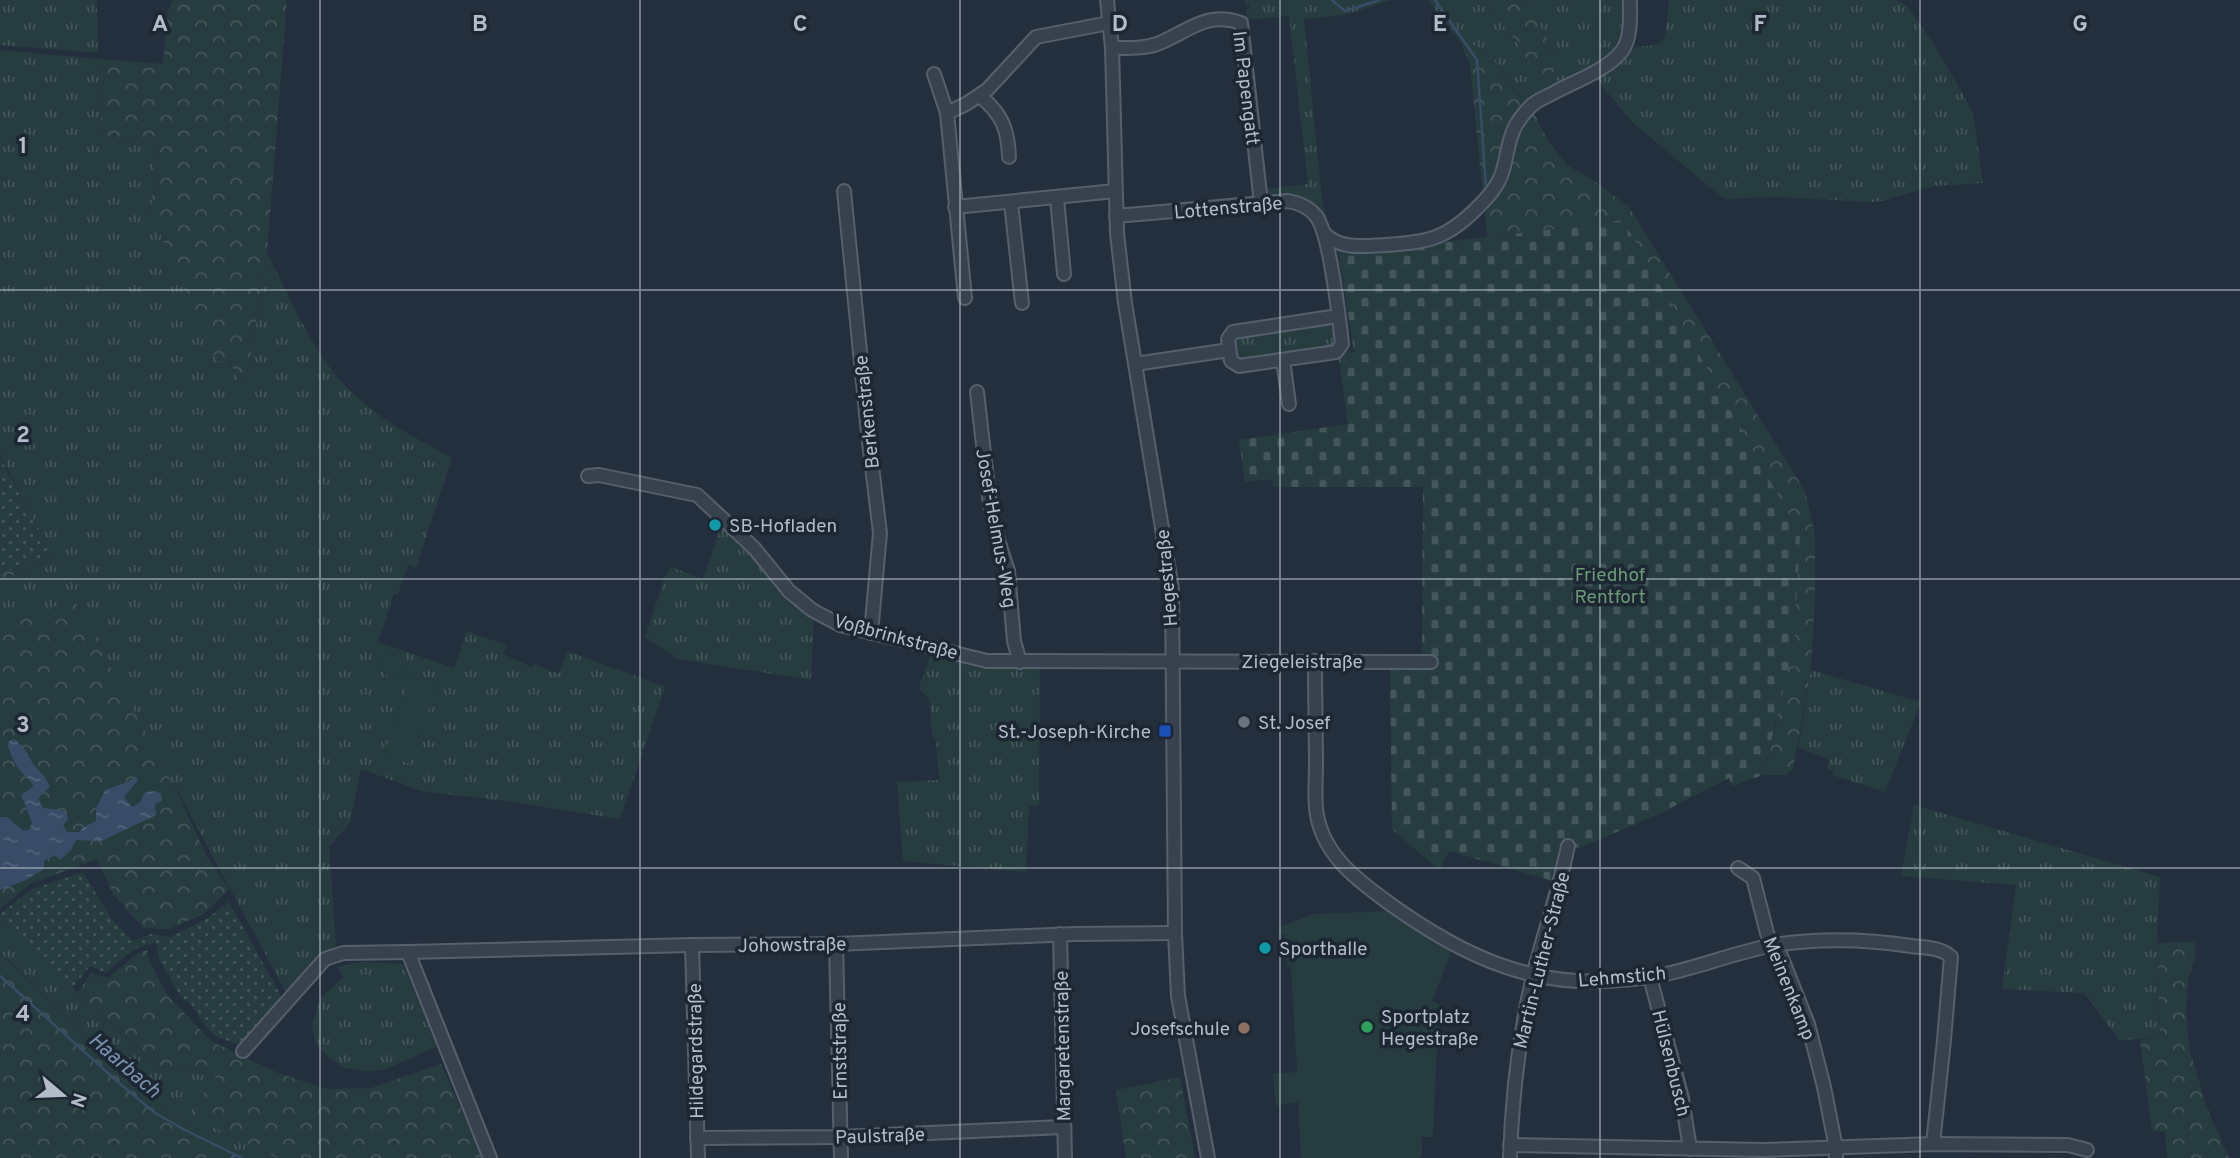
<svg xmlns="http://www.w3.org/2000/svg" width="2240" height="1158" font-family="Overpass,sans-serif">
  <style>
    .grass { fill: url(#grass-tufts) }
    .forest { fill: url(#forest-crowns) }
    .cemetery { fill: url(#cemetery-stones) }
    .garden { fill: url(#garden-dots) }
    .pitch { fill: #263c3f }
    .water { fill: url(#water-ripples) }
    .lines { fill: none; stroke-linecap: round; stroke-linejoin: round }
    .stream { stroke: #394c67; stroke-width: 2.5 }
    .minor-casing { stroke: #565f6c; stroke-width: 16 }
    .minor { stroke: #38414e; stroke-width: 12 }
    .grid { fill: none; stroke: #b4bcc9; stroke-width: 2; stroke-opacity: 0.55 }
    .culture-dot { fill: #0f9aa8; stroke: #1d2633; stroke-width: 2.5 }
    .worship-dot { fill: #6b7280; stroke: #1d2633; stroke-width: 2.5 }
    .transit-dot { fill: #1a4fb4; stroke: #1d2633; stroke-width: 2.5 }
    .leisure-dot { fill: #2e9e5b; stroke: #1d2633; stroke-width: 2.5 }
    .education-dot { fill: #8d6e63; stroke: #1d2633; stroke-width: 2.5 }
    .labels { text-anchor: middle; stroke-width: 7; stroke-linejoin: round; paint-order: stroke }
    .street-label { font-size: 19px; fill: #b4bcc9; stroke: #1d2633 }
    .poi-label { font-size: 19px; fill: #b4bcc9; stroke: #1d2633; text-anchor: start }
    .park-label { font-size: 19px; fill: #6b9a76; stroke: #1d2633 }
    .water-label { font-size: 21px; font-style: italic; fill: #7c92b1; stroke: #1d2633 }
    .grid-label { font-size: 23px; text-anchor: middle; font-weight: bold; fill: #b4bcc9; stroke: #1d2633; stroke-width: 7; stroke-linejoin: round; paint-order: stroke }
  </style>
  <defs>
    <pattern id="grass-tufts" width="24" height="20" patternUnits="userSpaceOnUse" patternTransform="scale(1.75)"><rect width="24" height="20" fill="#263c3f"/><path d="M3 7l-1-3M5 7V3M7 7l1-3M15 17l-1-3M17 17v-4M19 17l1-3" fill="none" stroke="#435659"/></pattern>
    <pattern id="forest-crowns" width="20" height="18" patternUnits="userSpaceOnUse" patternTransform="scale(1.75)"><rect width="20" height="18" fill="#263c3f"/><path d="M2 6a3 3 0 1 1 6 0M12 15a3 3 0 1 1 6 0" fill="none" stroke="#435659"/></pattern>
    <pattern id="cemetery-stones" width="16" height="16" patternUnits="userSpaceOnUse" patternTransform="scale(1.75)"><rect width="16" height="16" fill="#263c3f"/><path d="M2 7V4a2 2 0 0 1 4 0v3zM10 15v-3a2 2 0 0 1 4 0v3z" fill="#435659"/></pattern>
    <pattern id="garden-dots" width="8" height="8" patternUnits="userSpaceOnUse" patternTransform="scale(1.75)"><rect width="8" height="8" fill="#263c3f"/><path d="M2 2h.1M6 6h.1" fill="none" stroke="#435659" stroke-width="1.8" stroke-linecap="round"/></pattern>
    <pattern id="water-ripples" width="26" height="14" patternUnits="userSpaceOnUse" patternTransform="scale(1.75)"><rect width="26" height="14" fill="#394c67"/><path d="M2 4q2-2 4 0t4 0M15 11q2-2 4 0t4 0" fill="none" stroke="#53647b"/></pattern>
  </defs>
  <rect width="100%" height="100%" fill="#242f3e"/>
  <g class="grass">
    <polygon points="0,0 97,0 98,53 0,45"/>
    <path d="M1245 0H1392L1344 15 1304 19 1323 207 1327 217H1323C1312 198 1294 192 1273 197L1269 195 1266 189 1308 184 1289 16 1247 20 1246 13 1250 6 1245 3Z"/>
    <path d="M1428 0H1483L1522 49 1527 63 1554 53 1525 0H1628L1625 35 1612 56 1530 105C1507 87 1494 43 1461 43Z"/>
    <path d="M1669 0H1896L1907 6 1934 44 1973 112 1983 183 1933 186 1882 201 1871 202 1774 197 1724 199 1632 122 1593 75C1604 67 1617 54 1630 49 1643 43 1656 51 1665 36Z"/>
    <path d="M0 50 99 59 104 64 100 137 157 138 151 213 239 381 246 382 267 253C294 304 316 364 362 401 389 425 421 441 452 458L416 568 408 565 398 594H394L378 642 454 668 467 631 506 645 503 654 532 667 534 664 559 674 567 651 665 687 620 819 506 801 421 791 361 769 350 823 329 847 336 945 288 996 173 783 207 857 229 889 203 914 169 929 144 928 113 894 97 859 30 884 0 909V579L22 573 53 558 0 454Z"/>
    <polygon points="1327,323 1333,328 1335,343 1330,348 1242,361 1236,358 1233,344 1237,336"/>
    <polygon points="722,523 814,616 811,680 678,659 645,637 665,576 671,567 703,579"/>
    <polygon points="936,652 1040,670 1039,805 1029,806 1026,872 903,861 897,782 939,780 936,742 932,733 929,699 920,689 920,684 931,654"/>
    <polygon points="1811,670 1921,702 1885,792 1832,775 1834,771 1827,768 1829,759 1798,748"/>
    <polygon points="1914,805 2160,877 2157,943 2160,1038 2119,1040 2084,993 2002,989 2016,885 1901,876"/>
    <polygon points="0,921 65,977 77,993 157,1065 218,1078 203,1094 247,1143 277,1158 243,1158 199,1136 156,1103 0,952"/>
    <polygon points="359,962 403,964 438,1046 384,1070 366,1071 344,1068 329,1058 316,1044 312,1024 321,997 344,977 337,967"/>
  </g>
  <g class="forest">
    <polygon points="173,0 287,0 267,253 246,382 239,381 230,362 216,361 151,213 157,138 100,137 104,64 99,59 163,64 168,10"/>
    <path d="M1483 0H1525C1532 13 1575 74 1544 77L1527 63 1522 49Z"/>
    <polygon points="1461,43 1469,43 1484,51 1494,60 1519,96 1530,105 1546,137 1567,165 1594,181 1629,207 1805,491 1815,534 1815,599 1811,669 1793,769 1786,775 1763,775 1777,721 1623,221 1487,237 1470,65"/>
    <polygon points="51,553 53,558 22,573 0,579 0,572 20,568"/>
    <polygon points="74,599 162,762 207,857 229,889 203,914 169,929 144,928 113,894 97,859 30,884 0,909 0,618 37,613"/>
    <polygon points="2194,942 2196,954 2188,980 2186,1010 2189,1049 2209,1113 2229,1158 2167,1158 2165,1132 2152,1131 2140,1040 2160,1038 2157,943"/>
    <polygon points="147,950 150,963 169,997 211,1041 278,1073 327,1089 371,1088 441,1064 483,1158 277,1158 194,1118 203,1094 217,1078 157,1065 77,993 91,973 108,978 138,953"/>
    <polygon points="0,953 156,1103 199,1136 243,1158 100,1158 96,1155 93,1158 0,1158"/>
    <polygon points="1180,1077 1195,1158 1126,1158 1116,1090"/>
  </g>
  <polygon class="cemetery" points="1623,220 1800,534 1794,646 1763,775 1732,786 1729,778 1657,815 1579,848 1563,845 1553,881 1449,851 1439,870 1392,829 1390,667 1422,667 1423,487 1274,487 1272,479 1245,482 1239,440 1348,424 1338,354 1354,351 1338,251 1455,241"/>
  <g class="garden">
    <polygon points="0,457 51,553 20,568 0,572"/>
    <polygon points="83,872 112,919 133,941 151,934 170,937 205,920 229,902 284,1001 242,1046 215,1036 203,1023 191,1004 182,998 160,961 156,942 134,949 105,973 90,966 73,987 0,921 0,914 32,889"/>
  </g>
  <g class="pitch">
    <circle cx="394" cy="665" r="13"/>
    <polygon points="412,673 438,683 410,764 383,755"/>
    <polygon points="1388,911 1395,913 1452,950 1432,1001 1444,1007 1437,1047 1433,1137 1422,1137 1422,1157 1418,1158 1301,1158 1298,1102 1276,1106 1273,1074 1297,1072 1291,966 1287,966 1285,935 1279,935 1278,927 1314,914"/>
  </g>
  <path class="water" d="M13 739C24 745 26 752 32 762 40 773 44 773 50 787L38 798 43 808 63 810 67 815 68 820 63 825 67 832H79L84 827 96 821V809L105 790 128 782 135 777 138 780 124 797 132 807 140 802 146 792 156 791 161 794 162 801 155 804 156 815 101 841 76 840 71 850 60 860 55 855 44 861V869L26 880 0 890V817H7L24 831 30 829 32 822 21 795 33 787C32 779 28 779 23 774 15 765 10 754 7 743Z"/>
  <g class="lines">
    <g class="stream">
      <polyline points="1332,0 1345,11 1380,0"/>
      <polyline points="1435,0 1477,60 1486,187"/>
      <polyline points="0,976 119,1083 155,1113 185,1130 242,1158"/>
    </g>
    <g class="minor-casing">
      <g id="minor">
        <polyline points="1107,0 1112,48 1117,233 1125,303 1172,589 1175,933 1178,996 1208,1158"/>
        <path d="M1112 48C1129 48 1147 49 1162 42 1189 30 1209 11 1241 23L1261 203"/>
        <polyline points="934,74 947,113"/>
        <path d="M980 96C1002 114 1008 129 1009 157"/>
        <polyline points="844,191 868,433 880,533 871,633"/>
        <polyline points="1057,198 1064,274"/>
        <polyline points="1011,203 1022,303"/>
        <polyline points="955,207 1115,191"/>
        <path d="M1116 216 1288 201C1299 203 1309 207 1316 216 1330 234 1339 317 1342 344L1336 352 1239 366 1231 361 1228 339 1233 332 1338 316"/>
        <path d="M1324 233C1340 250 1363 246 1385 245 1427 242 1445 240 1476 209 1488 197 1498 187 1503 170 1510 144 1508 129 1530 107 1536 100 1549 96 1557 91 1576 81 1608 69 1621 52 1632 39 1630 16 1630 0"/>
        <polyline points="965,298 947,113 966,104 987,90 1036,37 1109,23"/>
        <polyline points="1283,360 1289,404"/>
        <polyline points="1135,364 1229,350"/>
        <polyline points="977,392 989,497 997,537 1008,571 1014,641 1020,662"/>
        <polyline points="588,476 599,475 697,495 754,548 789,591 812,610 840,625 987,661 1431,662"/>
        <path d="M1315 661C1315 697 1316 732 1316 767 1316 783 1314 800 1317 815 1324 857 1361 883 1393 906 1448 945 1507 977 1577 981 1606 982 1637 980 1666 974 1702 966 1737 952 1774 945 1819 938 1866 939 1911 946 1925 948 1941 947 1951 957L1944 1040 1933 1144"/>
        <polyline points="1738,868 1753,878 1767,933 1773,946 1781,956 1808,1024 1824,1087 1836,1148 1836,1158"/>
        <polyline points="1060,934 1065,1158"/>
        <polyline points="836,944 841,1158"/>
        <polyline points="692,945 698,1158"/>
        <polyline points="1650,977 1682,1098 1690,1149"/>
        <polyline points="243,1051 325,959 343,953 408,952"/>
        <polyline points="697,1138 841,1137 1063,1127"/>
        <polyline points="1510,1145 1763,1150 1933,1144 2068,1145 2087,1150"/>
        <polyline points="490,1158 408,952 692,945 836,944 1074,934 1175,933"/>
        <path d="M1510 1158C1512 1096 1519 1036 1533 976 1544 933 1559 890 1568 846"/>
      </g>
    </g>
    <use href="#minor" class="minor"/>
  </g>
  <path class="grid" d="M320 0V1158M640 0V1158M960 0V1158M1280 0V1158M1600 0V1158M1920 0V1158M0 290H2240M0 579H2240M0 868H2240"/>
  <g class="culture-dot">
    <circle cx="715" cy="525" r="7"/>
    <circle cx="1265" cy="948" r="7"/>
  </g>
  <circle class="worship-dot" cx="1244" cy="722" r="7"/>
  <rect class="transit-dot" x="1158" y="724" width="14" height="14" rx="3.5"/>
  <circle class="leisure-dot" cx="1367" cy="1027" r="7"/>
  <circle class="education-dot" cx="1244" cy="1028" r="7"/>
  <g class="labels">
    <g class="street-label">
      <text transform="translate(1247 88) rotate(83)" y="7">Im Papengatt</text>
      <text transform="translate(1228 207) rotate(-5)" y="7">Lottenstraße</text>
      <text transform="translate(866 412) rotate(-96)" y="7">Berkenstraße</text>
      <text transform="translate(997 528) rotate(80)" y="7">Josef-Helmus-Weg</text>
      <text transform="translate(1166 578) rotate(-95)" y="7">Hegestraße</text>
      <text transform="translate(896 636) rotate(15)" y="7">Voßbrinkstraße</text>
      <text x="1302" y="668">Ziegeleistraße</text>
      <text transform="translate(792 944) rotate(-1)" y="7">Johowstraße</text>
      <text transform="translate(1541 960) rotate(-76)" y="7">Martin-Luther-Straße</text>
      <text transform="translate(1622 976) rotate(-5)" y="7">Lehmstich</text>
      <text transform="translate(1790 988) rotate(68)" y="7">Meinenkamp</text>
      <text transform="translate(1062 1046) rotate(-91)" y="7">Margaretenstraße</text>
      <text transform="translate(695 1051) rotate(-91)" y="7">Hildegardstraße</text>
      <text transform="translate(839 1051) rotate(-91)" y="7">Ernststraße</text>
      <text transform="translate(1672 1063) rotate(76)" y="7">Hülsenbusch</text>
      <text transform="translate(880 1135) rotate(-2)" y="7">Paulstraße</text>
    </g>
    <g class="poi-label">
      <text x="729" y="532">SB-Hofladen</text>
      <text x="1258" y="729">St. Josef</text>
      <text x="1151" y="738" text-anchor="end">St.-Joseph-Kirche</text>
      <text x="1279" y="955">Sporthalle</text>
      <text x="1381" y="1023">Sportplatz<tspan x="1381" dy="22">Hegestraße</tspan></text>
      <text x="1230" y="1035" text-anchor="end">Josefschule</text>
    </g>
    <g class="park-label">
      <text x="1610" y="581">Friedhof<tspan x="1610" dy="22">Rentfort</tspan></text>
    </g>
    <g class="water-label">
      <text transform="translate(125 1065) rotate(41)" y="7">Haarbach</text>
    </g>
  </g>
  <g class="grid-label">
    <text x="160" y="31">A</text>
    <text x="480" y="31">B</text>
    <text x="800" y="31">C</text>
    <text x="1120" y="31">D</text>
    <text x="1440" y="31">E</text>
    <text x="1760" y="31">F</text>
    <text x="2080" y="31">G</text>
    <text x="23" y="153">1</text>
    <text x="23" y="442">2</text>
    <text x="23" y="732">3</text>
    <text x="23" y="1021">4</text>
  </g>
  <g transform="translate(63 1095) rotate(109)" stroke="#1d2633" stroke-width="5" paint-order="stroke">
  <path d="M0-5L12 26L0 18L-12 26Z" fill="#b4bcc9"/>
  <text y="-10" font-size="19" font-weight="bold" text-anchor="middle" fill="#b4bcc9">N</text>
  </g>
</svg>
